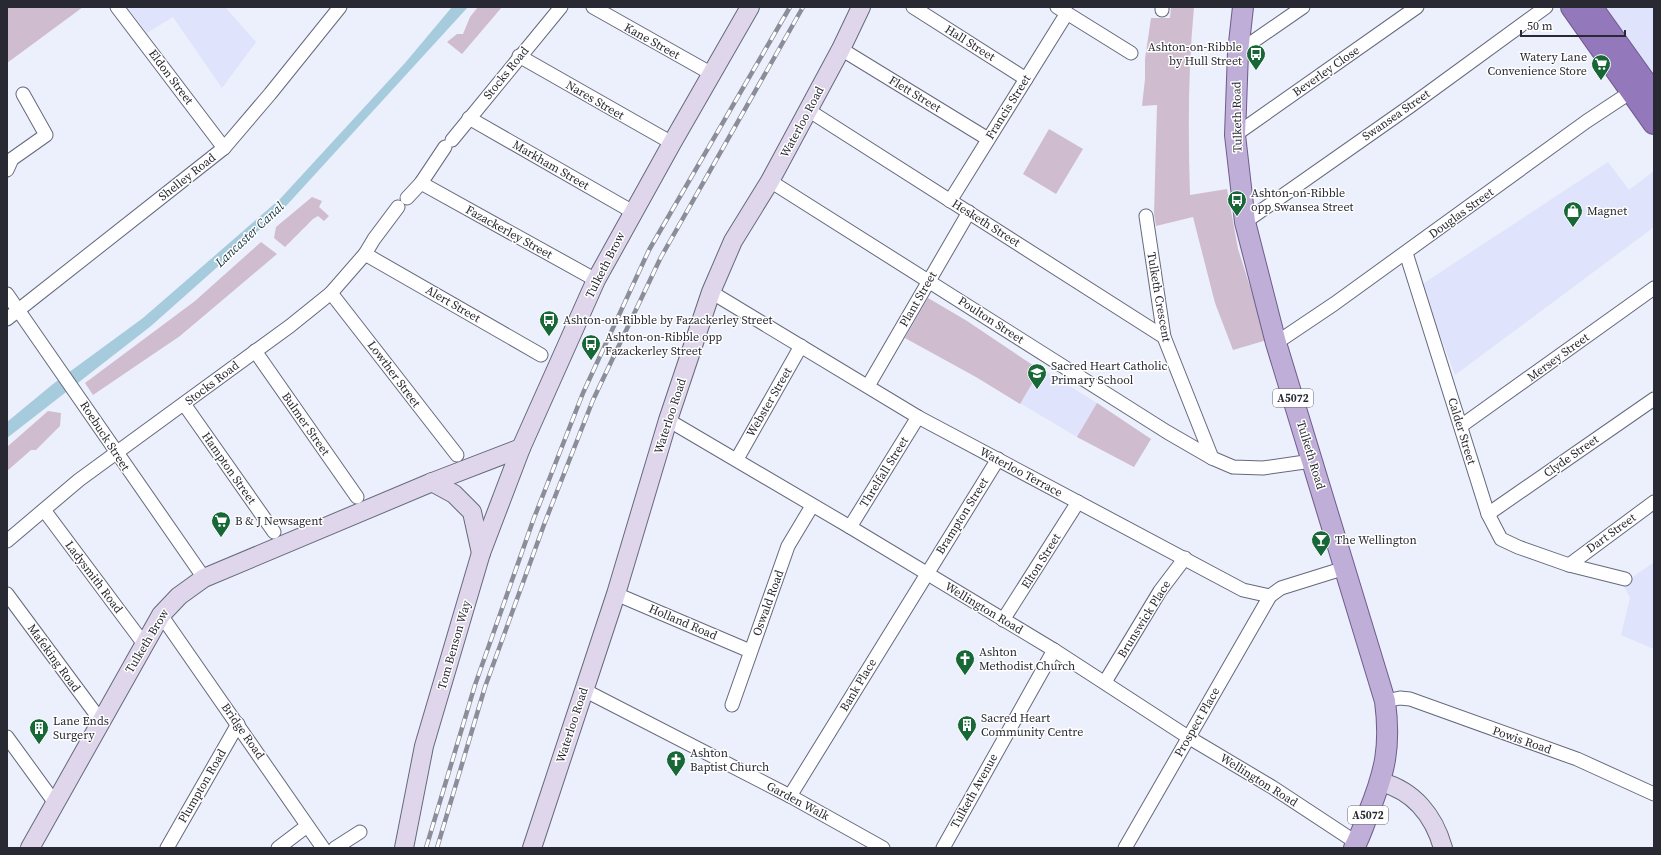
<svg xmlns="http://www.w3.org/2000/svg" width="1661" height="855" font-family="'Source Serif 4',serif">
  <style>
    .built { fill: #dfe3fb }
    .green { fill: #d0bccf }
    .water { fill: #a5cbdc }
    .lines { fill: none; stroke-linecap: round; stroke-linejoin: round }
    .street-casing { stroke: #65697c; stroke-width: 15 }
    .secondary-casing { stroke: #65697c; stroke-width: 20 }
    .primary-casing { stroke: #6e5c8c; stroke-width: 22 }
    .highway-casing { stroke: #6e5c8c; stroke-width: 24 }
    .street { stroke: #fff; stroke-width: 13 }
    .secondary { stroke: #dfd6eb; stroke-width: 18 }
    .primary { stroke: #bfaed7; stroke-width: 20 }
    .highway { stroke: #9478bc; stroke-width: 22 }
    .rail-casing { stroke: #8b8d98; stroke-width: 4.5 }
    .rail { stroke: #fff; stroke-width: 3; stroke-dasharray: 9; stroke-linecap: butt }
    .labels { text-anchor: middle; stroke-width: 3; stroke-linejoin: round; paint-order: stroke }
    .shield { fill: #fff; stroke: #686970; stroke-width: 1 }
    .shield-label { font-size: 11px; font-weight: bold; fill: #282932 }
    .street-label { font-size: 12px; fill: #282932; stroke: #fff }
    .poi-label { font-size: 12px; fill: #282932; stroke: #fff; text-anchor: start }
    .water-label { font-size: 13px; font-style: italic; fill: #103240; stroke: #fff }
  </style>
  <rect width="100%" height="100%" fill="#eceffc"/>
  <g class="built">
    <polygon points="127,7 225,7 256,42 222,88 173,17 147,33"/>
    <polygon points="1605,7 1654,7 1654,76"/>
    <polygon points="1608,162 1629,190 1654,171 1654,227 1455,375 1421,285"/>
    <polygon points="928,298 967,321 1040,370 1042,369 1097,403 1151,439 1134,467 1077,437 976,377 905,338"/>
    <polygon points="1654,562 1654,649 1621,635 1630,598 1623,584"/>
  </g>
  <g class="green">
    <polygon points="7,7 83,7 7,63"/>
    <polygon points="478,7 502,7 462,54 447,42 457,34 463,34 470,17"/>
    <path d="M1171 7H1194C1188 70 1188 132 1190 195L1227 189 1238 249 1267 340 1233 350 1215 303 1193 217 1156 226 1154 214 1157 105 1142 106 1145 79V59L1151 18H1170Z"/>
    <polygon points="1049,129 1083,149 1056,194 1023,174"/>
    <polygon points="312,197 322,201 319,207 329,216 324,221 318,216 313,219 285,247 274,238 276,227"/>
    <polygon points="261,242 277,254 180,336 93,395 85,383 195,301"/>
    <polygon points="928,298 967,321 1040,370 1020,404 976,377 905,338"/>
    <polygon points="1097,403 1151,439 1134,467 1077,437"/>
    <polygon points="48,411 61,413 60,426 36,450 31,450 7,471 7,447"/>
  </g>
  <polygon class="water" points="452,7 468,7 286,206 151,326 7,438 7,422 53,384 143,318 280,199 405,63"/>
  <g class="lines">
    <g class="street-casing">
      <g id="street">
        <polyline points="117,7 224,148"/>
        <polyline points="593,7 712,74"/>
        <polyline points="913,7 1026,79"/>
        <polyline points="1057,7 1131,53"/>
        <polyline points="1162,10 1162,7"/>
        <polyline points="841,49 988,139"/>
        <polyline points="1238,52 1303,7"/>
        <polyline points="519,56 672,143"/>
        <polyline points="808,110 1164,337"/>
        <polyline points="469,118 633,212"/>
        <polyline points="1235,135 1417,7"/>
        <polyline points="452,140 561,7"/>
        <polyline points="7,170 12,159 46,135 23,94"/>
        <polyline points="770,181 1167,432 1212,458"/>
        <polyline points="421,183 596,280"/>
        <polyline points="407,198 421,183 445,147"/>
        <polyline points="950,201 1067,13"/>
        <polyline points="1146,216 1164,337 1212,458 1233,467 1263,468 1312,461"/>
        <polyline points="1245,222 1409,107 1546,7"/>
        <polyline points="1406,253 1488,514 1501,539 1518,547 1569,565 1625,579"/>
        <polyline points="365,254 541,355"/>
        <polyline points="711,292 918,417 1243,590 1270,596 1281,588 1345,568"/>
        <polyline points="331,293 457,455"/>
        <polyline points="7,294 204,578"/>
        <polyline points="7,319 224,148 270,94 340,7"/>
        <polyline points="1276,343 1334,304 1587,121 1637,88"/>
        <polyline points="255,351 357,497"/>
        <polyline points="868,386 969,212"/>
        <polyline points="184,404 274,532"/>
        <polyline points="668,420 850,527 1054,650 1188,737 1272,787 1357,843"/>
        <polyline points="1461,426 1654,288"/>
        <polyline points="737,459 801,346"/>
        <polyline points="44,510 144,644"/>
        <polyline points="1488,514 1654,399"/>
        <polyline points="850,527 918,417"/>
        <polyline points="7,541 79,480 290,326 331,293 365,254 374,239 398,207"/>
        <polyline points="1569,565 1654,502"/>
        <polyline points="7,594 101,721"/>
        <polyline points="616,594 750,651"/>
        <polyline points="161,615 323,848"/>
        <polyline points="1003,620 1078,502"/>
        <polyline points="1105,682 1160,591 1185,558"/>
        <polyline points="584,690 790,796 883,848"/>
        <polyline points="1385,701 1400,698 1410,699 1577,759 1654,794"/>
        <polyline points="732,705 788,546 812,506"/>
        <polyline points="7,737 55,803"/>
        <polyline points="790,796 998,459"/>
        <polyline points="167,848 238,724"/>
        <polyline points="278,848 307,826"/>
        <polyline points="335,848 360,832"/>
        <polyline points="943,848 1054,650"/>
        <polyline points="1125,848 1270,596"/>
      </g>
    </g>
    <g class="secondary-casing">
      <g id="secondary">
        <polyline points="432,482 454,494 472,512 481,553"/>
        <path d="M1381 782C1414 791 1434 816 1443 848"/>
        <polyline points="30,848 161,615 179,596 204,578 430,483 521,448"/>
        <polyline points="404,848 424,746 481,553 521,448 596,280 672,143 750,7"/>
        <polyline points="532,848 616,594 668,420 711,292 733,241 770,181 841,49 861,7"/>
      </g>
    </g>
    <g class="primary-casing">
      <path id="primary" d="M1243 7 1238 52 1235 135 1245 222 1276 343 1385 701C1391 747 1385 772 1368 814 1364 825 1360 837 1354 848"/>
    </g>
    <g class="highway-casing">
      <g id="highway">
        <polyline points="1572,7 1654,123"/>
        <polyline points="1591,7 1654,95"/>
      </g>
    </g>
    <use href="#street" class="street"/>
    <use href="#secondary" class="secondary"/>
    <use href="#primary" class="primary"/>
    <use href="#highway" class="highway"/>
    <g class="rail-casing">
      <g id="rail">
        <polyline points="426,848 475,685 534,518 583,393 649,250 790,7"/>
        <polyline points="437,848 485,687 545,522 593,400 661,257 803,7"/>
      </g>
    </g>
    <use href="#rail" class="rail"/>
  </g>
  <defs>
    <g id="bus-pin" transform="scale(1)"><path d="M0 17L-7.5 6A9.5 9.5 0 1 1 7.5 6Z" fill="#186736" stroke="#fff"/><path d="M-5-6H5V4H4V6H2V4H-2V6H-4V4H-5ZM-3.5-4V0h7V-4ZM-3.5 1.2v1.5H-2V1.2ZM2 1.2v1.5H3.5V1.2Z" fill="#fff"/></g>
    <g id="supermarket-pin" transform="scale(1)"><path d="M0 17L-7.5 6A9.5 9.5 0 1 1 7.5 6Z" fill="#186736" stroke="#fff"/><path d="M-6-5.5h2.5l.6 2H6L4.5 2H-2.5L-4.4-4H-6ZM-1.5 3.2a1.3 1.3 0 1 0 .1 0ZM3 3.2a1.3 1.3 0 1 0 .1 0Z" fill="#fff"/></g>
    <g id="shop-pin" transform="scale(1)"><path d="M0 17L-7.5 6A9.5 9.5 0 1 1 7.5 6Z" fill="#186736" stroke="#fff"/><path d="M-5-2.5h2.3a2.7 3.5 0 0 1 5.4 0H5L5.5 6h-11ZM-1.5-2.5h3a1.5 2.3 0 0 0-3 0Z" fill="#fff"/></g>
    <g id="school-pin" transform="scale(1)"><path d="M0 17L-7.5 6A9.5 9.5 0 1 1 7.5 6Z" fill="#186736" stroke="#fff"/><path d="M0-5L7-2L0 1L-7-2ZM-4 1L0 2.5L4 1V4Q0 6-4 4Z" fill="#fff"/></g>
    <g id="bar-pin" transform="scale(1)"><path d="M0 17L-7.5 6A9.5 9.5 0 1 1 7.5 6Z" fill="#186736" stroke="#fff"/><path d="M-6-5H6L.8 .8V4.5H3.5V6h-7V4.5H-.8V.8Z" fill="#fff"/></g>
    <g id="church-pin" transform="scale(1)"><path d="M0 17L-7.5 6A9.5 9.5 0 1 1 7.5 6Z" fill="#186736" stroke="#fff"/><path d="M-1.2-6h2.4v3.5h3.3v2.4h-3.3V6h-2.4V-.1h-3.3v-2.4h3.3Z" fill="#fff"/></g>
    <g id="building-pin" transform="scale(1)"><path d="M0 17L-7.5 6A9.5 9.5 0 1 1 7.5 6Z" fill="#186736" stroke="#fff"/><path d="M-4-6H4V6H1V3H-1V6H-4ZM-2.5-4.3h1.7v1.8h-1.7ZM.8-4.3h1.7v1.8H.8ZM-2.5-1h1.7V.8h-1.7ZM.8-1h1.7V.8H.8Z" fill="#fff"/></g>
  </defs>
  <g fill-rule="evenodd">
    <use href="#bus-pin" x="1256" y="54"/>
    <use href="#supermarket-pin" x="1601" y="64"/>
    <use href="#bus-pin" x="1237" y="200"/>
    <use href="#shop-pin" x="1573" y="211"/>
    <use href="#bus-pin" x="549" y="320"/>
    <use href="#bus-pin" x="591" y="344"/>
    <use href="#school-pin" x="1037" y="373"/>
    <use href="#supermarket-pin" x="221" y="521"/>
    <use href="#bar-pin" x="1321" y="540"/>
    <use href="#church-pin" x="965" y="659"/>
    <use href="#building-pin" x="967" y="725"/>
    <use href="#building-pin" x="39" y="728"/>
    <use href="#church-pin" x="676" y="760"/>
  </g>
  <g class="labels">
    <g class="shield">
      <rect x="1273" y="389" width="40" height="18" rx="3"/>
      <rect x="1348" y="806" width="40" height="18" rx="3"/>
    </g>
    <g class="shield-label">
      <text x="1293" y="402">A5072</text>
      <text x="1368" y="819">A5072</text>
    </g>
    <g class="street-label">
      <text transform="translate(652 41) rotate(29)" y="4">Kane Street</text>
      <text transform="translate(970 43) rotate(32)" y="4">Hall Street</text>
      <text transform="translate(1326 71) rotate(-35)" y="4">Beverley Close</text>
      <text transform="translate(506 73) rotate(-51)" y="4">Stocks Road</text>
      <text transform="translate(171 77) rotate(53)" y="4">Eldon Street</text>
      <text transform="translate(915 94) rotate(31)" y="4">Flett Street</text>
      <text transform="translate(595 100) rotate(30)" y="4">Nares Street</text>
      <text transform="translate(1008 107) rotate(-58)" y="4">Francis Street</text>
      <text transform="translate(1396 115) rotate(-35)" y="4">Swansea Street</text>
      <text transform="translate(1237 117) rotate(-91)" y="4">Tulketh Road</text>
      <text transform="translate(802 122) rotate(-62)" y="4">Waterloo Road</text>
      <text transform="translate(551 165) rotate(30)" y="4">Markham Street</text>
      <text transform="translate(187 177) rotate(-38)" y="4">Shelley Road</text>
      <text transform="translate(1461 213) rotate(-36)" y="4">Douglas Street</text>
      <text transform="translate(986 223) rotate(32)" y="4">Hesketh Street</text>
      <text transform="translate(509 232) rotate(29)" y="4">Fazackerley Street</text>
      <text transform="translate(605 265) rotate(-63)" y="4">Tulketh Brow</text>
      <text transform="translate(1159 297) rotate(80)" y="4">Tulketh Crescent</text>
      <text transform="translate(918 299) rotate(-60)" y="4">Plant Street</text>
      <text transform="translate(453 304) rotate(30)" y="4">Alert Street</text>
      <text transform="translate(991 320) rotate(33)" y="4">Poulton Street</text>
      <text transform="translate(1558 357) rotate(-36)" y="4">Mersey Street</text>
      <text transform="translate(394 374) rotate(53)" y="4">Lowther Street</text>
      <text transform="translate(212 383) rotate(-37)" y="4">Stocks Road</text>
      <text transform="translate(769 402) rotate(-60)" y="4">Webster Street</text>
      <text transform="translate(670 416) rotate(-72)" y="4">Waterloo Road</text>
      <text transform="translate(306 424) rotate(55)" y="4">Bulmer Street</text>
      <text transform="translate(1462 431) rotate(73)" y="4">Calder Street</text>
      <text transform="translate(105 436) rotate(57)" y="4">Roebuck Street</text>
      <text transform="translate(1311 455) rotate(73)" y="4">Tulketh Road</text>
      <text transform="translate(1571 456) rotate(-35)" y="4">Clyde Street</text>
      <text transform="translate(229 468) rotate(55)" y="4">Hampton Street</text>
      <text transform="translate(884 472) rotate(-58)" y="4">Threlfall Street</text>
      <text transform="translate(1021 472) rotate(28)" y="4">Waterloo Terrace</text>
      <text transform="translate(962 516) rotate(-58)" y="4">Brampton Street</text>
      <text transform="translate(1611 533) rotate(-36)" y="4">Dart Street</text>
      <text transform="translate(1041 561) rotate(-58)" y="4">Elton Street</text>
      <text transform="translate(94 577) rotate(53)" y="4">Ladysmith Road</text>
      <text transform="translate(768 603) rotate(-70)" y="4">Oswald Road</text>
      <text transform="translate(984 608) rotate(31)" y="4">Wellington Road</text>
      <text transform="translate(1144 619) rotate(-58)" y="4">Brunswick Place</text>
      <text transform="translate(683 622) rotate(23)" y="4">Holland Road</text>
      <text transform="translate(147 641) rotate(-59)" y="4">Tulketh Brow</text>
      <text transform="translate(454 645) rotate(-74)" y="4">Tom Benson Way</text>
      <text transform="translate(54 658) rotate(54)" y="4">Mafeking Road</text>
      <text transform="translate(858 685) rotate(-59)" y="4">Bank Place</text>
      <text transform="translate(1197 722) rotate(-60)" y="4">Prospect Place</text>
      <text transform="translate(572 725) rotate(-72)" y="4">Waterloo Road</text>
      <text transform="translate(243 731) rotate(55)" y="4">Bridge Road</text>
      <text transform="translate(1522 740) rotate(19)" y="4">Powis Road</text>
      <text transform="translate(1259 780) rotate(32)" y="4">Wellington Road</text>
      <text transform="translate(202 786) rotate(-60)" y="4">Plumpton Road</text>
      <text transform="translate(974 791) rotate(-61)" y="4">Tulketh Avenue</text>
      <text transform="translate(798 801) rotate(28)" y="4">Garden Walk</text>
    </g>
    <g class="poi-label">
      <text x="1242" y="51" text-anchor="end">Ashton-on-Ribble<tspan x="1242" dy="14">by Hull Street</tspan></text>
      <text x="1587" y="61" text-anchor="end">Watery Lane<tspan x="1587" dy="14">Convenience Store</tspan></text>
      <text x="1251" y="197">Ashton-on-Ribble<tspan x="1251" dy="14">opp Swansea Street</tspan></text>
      <text x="1587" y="215">Magnet</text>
      <text x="563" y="324">Ashton-on-Ribble by Fazackerley Street</text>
      <text x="605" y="341">Ashton-on-Ribble opp<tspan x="605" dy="14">Fazackerley Street</tspan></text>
      <text x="1051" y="370">Sacred Heart Catholic<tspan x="1051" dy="14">Primary School</tspan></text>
      <text x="235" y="525">B &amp; J Newsagent</text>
      <text x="1335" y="544">The Wellington</text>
      <text x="979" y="656">Ashton<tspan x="979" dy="14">Methodist Church</tspan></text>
      <text x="981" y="722">Sacred Heart<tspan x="981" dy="14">Community Centre</tspan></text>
      <text x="53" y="725">Lane Ends<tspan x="53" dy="14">Surgery</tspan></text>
      <text x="690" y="757">Ashton<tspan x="690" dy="14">Baptist Church</tspan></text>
    </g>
    <g class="water-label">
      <text transform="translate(249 234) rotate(-43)" y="5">Lancaster Canal</text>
    </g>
  </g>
  <rect width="1661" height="855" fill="none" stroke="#282932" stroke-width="16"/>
  <path d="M1521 30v6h104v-6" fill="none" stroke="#282932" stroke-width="2"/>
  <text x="1527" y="30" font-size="12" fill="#282932" stroke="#ffffff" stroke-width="3" paint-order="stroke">50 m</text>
</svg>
